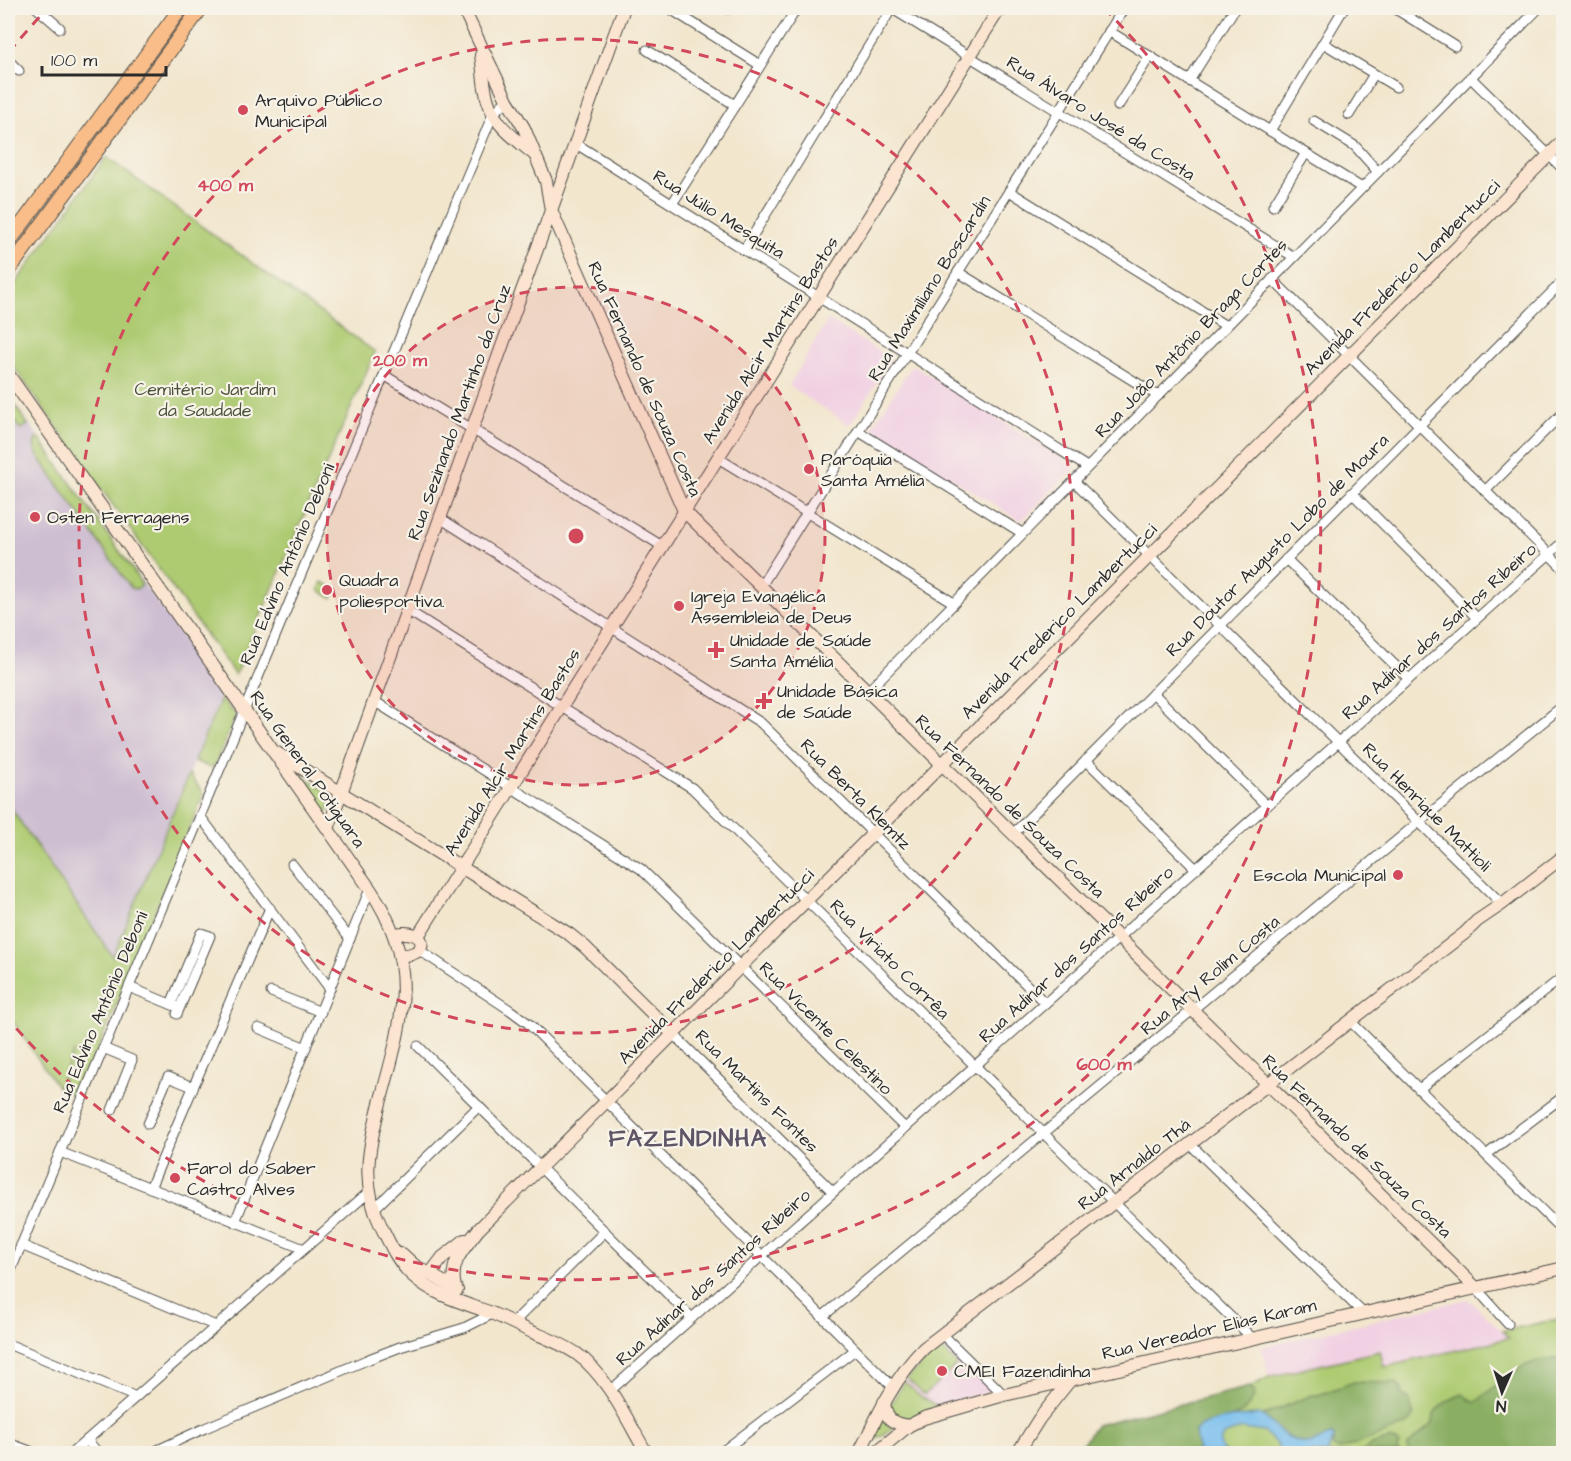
<svg xmlns="http://www.w3.org/2000/svg" width="1571" height="1461" font-family="'Architects Daughter',sans-serif">
  <style>
    .built { fill: #f1d0e3 }
    .industrial { fill: #cebed1 }
    .green { fill: #aecb72; stroke: #6c7b4e; stroke-width: 1.5 }
    .forest { fill: #8aaf64; stroke: #5a6d48; stroke-width: 1.5 }
    .water { fill: #75bced; stroke: #50748c; stroke-width: 1.5 }
    .lines { fill: none; stroke-linecap: round; stroke-linejoin: round }
    .street-casing { stroke: #494743; stroke-width: 11 }
    .secondary-casing { stroke: #494743; stroke-width: 14 }
    .primary-casing { stroke: #494743; stroke-width: 16 }
    .street { stroke: #fff; stroke-width: 9 }
    .secondary { stroke: #fce5d0; stroke-width: 12 }
    .primary { stroke: #f8bd89; stroke-width: 14 }
    .ring { fill: none; stroke: #d1495b; stroke-width: 3; stroke-dasharray: 10 8 }
    .poi-dot { fill: #d1495b; stroke: #f7f3e8; stroke-width: 2 }
    .labels { text-anchor: middle; stroke-width: 4.5; stroke-linejoin: round; paint-order: stroke }
    .poi-label { font-size: 18px; fill: #2b2b2b; stroke: #f7f3e8; text-anchor: start }
    .street-label { font-size: 18px; fill: #2b2b2b; stroke: #f7f3e8 }
    .park-label { font-size: 18px; fill: #4c533d; stroke: #f7f3e8 }
    .district-label { font-size: 24px; font-weight: bold; letter-spacing: 1.5px; fill: #5f5566; stroke: #f7f3e8 }
    .centre { fill: #d1495b; stroke: #f7f3e8; stroke-width: 3 }
    .ring-label { font-size: 18px; text-anchor: middle; font-weight: bold; fill: #d1495b; stroke: #f7f3e8; stroke-width: 4.5; stroke-linejoin: round; paint-order: stroke }
  </style>
  <rect width="100%" height="100%" fill="#f7f3e8"/>
  <filter id="ink" filterUnits="userSpaceOnUse"><feTurbulence type="fractalNoise" baseFrequency=".0167" numOctaves="2"/><feDisplacementMap in="SourceGraphic" scale="12" xChannelSelector="R" yChannelSelector="G"/><feConvolveMatrix kernelMatrix="1 2 1 2 8 2 1 2 1" color-interpolation-filters="sRGB"/></filter>
  <filter id="wash" filterUnits="userSpaceOnUse"><feTurbulence type="fractalNoise" baseFrequency=".008" numOctaves="4" result="noise"/><feDisplacementMap in="SourceGraphic" scale="24" xChannelSelector="R" yChannelSelector="G"/><feGaussianBlur stdDeviation="1.35" result="paint"/><feColorMatrix in="noise" values="0 0 0 0 0 0 0 0 0 0 0 0 0 0 0 0 0 1.4 0 .05"/><feComposite in="paint" operator="in"/></filter>
  <g filter="url(#wash)">
    <rect width="100%" height="100%" fill="#f2e6cd"/>
    <g class="built">
      <polygon points="828,320 892,359 850,425 789,386"/>
      <polygon points="912,365 1076,467 1021,521 871,429"/>
      <polygon points="1468,1299 1509,1338 1383,1367 1379,1351 1269,1377 1262,1347"/>
      <polygon points="942,1342 993,1391 938,1406 922,1398 904,1381 919,1361"/>
    </g>
    <polygon class="industrial" points="8,394 222,693 113,957 8,804"/>
    <g class="green">
      <polygon points="106,157 375,352 235,675 8,359 8,294"/>
      <polygon points="8,395 28,425 20,429 8,413"/>
      <path d="M38 437 135 573 142 585 136 589 131 588 38 456C34 449 32 443 38 437Z"/>
      <polygon points="322,582 336,589 332,598 318,590"/>
      <polygon points="221,699 236,715 214,767 211,768 194,761"/>
      <polygon points="296,772 334,795 326,816"/>
      <polygon points="189,774 204,794 78,1097 59,1089 74,1051 58,1088 8,1014 8,804 113,957"/>
      <polygon points="1563,1318 1563,1453 1075,1454 1096,1425 1250,1387 1269,1377 1380,1351 1384,1367 1509,1338 1502,1331"/>
      <polygon points="940,1346 957,1365 924,1395 907,1379"/>
      <polygon points="904,1381 922,1398 938,1406 922,1413 910,1421 894,1418 889,1408"/>
      <polygon points="883,1419 886,1424 894,1428 871,1442"/>
    </g>
    <g class="forest">
      <path d="M1563 1357V1453H1409L1408 1446C1414 1437 1423 1434 1430 1426 1433 1422 1432 1417 1435 1413 1441 1404 1453 1397 1463 1394L1469 1399 1476 1402C1495 1387 1511 1369 1535 1362 1545 1359 1554 1361 1563 1357Z"/>
      <path d="M1354 1382 1396 1383 1402 1389V1394L1409 1399 1414 1416 1409 1423 1404 1426 1340 1450 1333 1447 1332 1444 1334 1439V1436L1331 1435C1325 1437 1315 1444 1308 1443 1289 1443 1276 1427 1262 1416L1312 1395H1318Z"/>
      <path d="M1250 1387 1255 1391C1253 1404 1244 1413 1231 1418 1227 1420 1222 1420 1217 1421 1210 1424 1202 1428 1195 1431L1198 1453 1075 1454 1096 1425Z"/>
      <polygon points="1390,1439 1399,1444 1397,1449 1399,1453 1361,1453 1372,1445"/>
    </g>
    <path class="water" d="M1256 1415H1262C1276 1427 1289 1443 1308 1443 1315 1444 1325 1437 1331 1435L1334 1436V1439L1326 1453H1278V1446L1265 1432 1243 1429 1231 1432 1224 1435 1220 1442 1222 1450 1226 1453H1198L1195 1431C1206 1418 1239 1417 1256 1415Z"/>
  </g>
  <g filter="url(#ink)">
    <g class="lines">
      <g class="street-casing">
        <g id="street">
          <polyline points="37,8 60,28"/>
          <polyline points="891,8 1294,257"/>
          <polyline points="1394,8 1455,46"/>
          <polyline points="728,9 729,8"/>
          <polyline points="672,10 760,65"/>
          <polyline points="1109,31 1362,188"/>
          <polyline points="1323,43 1396,87"/>
          <polyline points="647,50 735,105"/>
          <polyline points="8,60 19,71"/>
          <polyline points="1470,77 1564,170"/>
          <polyline points="1189,81 1235,8"/>
          <polyline points="1118,106 1150,56"/>
          <polyline points="1349,115 1374,74"/>
          <polyline points="1314,121 1355,146 1378,172"/>
          <polyline points="1270,131 1344,8"/>
          <polyline points="575,143 1087,467"/>
          <polyline points="1009,191 1226,326"/>
          <polyline points="672,204 797,8"/>
          <polyline points="1273,206 1306,153"/>
          <polyline points="744,250 892,8"/>
          <polyline points="958,272 1158,396"/>
          <polyline points="1272,279 1564,569"/>
          <polyline points="384,375 662,546"/>
          <polyline points="858,431 1022,533"/>
          <polyline points="718,458 954,603"/>
          <polyline points="1074,481 1502,904"/>
          <polyline points="1485,491 1564,412"/>
          <polyline points="1352,493 1477,618"/>
          <polyline points="440,518 761,723 1045,1003"/>
          <polyline points="1286,559 1409,679"/>
          <polyline points="761,586 1124,8"/>
          <polyline points="407,610 692,788 1252,1338"/>
          <polyline points="868,691 1539,8"/>
          <polyline points="1153,693 1267,806"/>
          <polyline points="374,701 641,869 905,1128"/>
          <polyline points="1086,760 1196,869"/>
          <polyline points="200,816 330,989"/>
          <polyline points="1013,834 1564,280"/>
          <polyline points="292,864 350,939"/>
          <polyline points="419,950 510,1010 529,1024 893,1387"/>
          <polyline points="129,987 175,1006"/>
          <polyline points="271,992 321,1012"/>
          <polyline points="171,1004 201,933 210,936 177,1014"/>
          <polyline points="1350,1021 1564,1232"/>
          <polyline points="258,1028 306,1048"/>
          <polyline points="673,1034 833,1192"/>
          <polyline points="418,1046 692,1318"/>
          <polyline points="103,1048 132,1060 112,1110"/>
          <polyline points="1419,1089 1564,976"/>
          <polyline points="148,1124 168,1077 193,1087"/>
          <polyline points="1190,1144 1363,1313"/>
          <polyline points="60,1152 304,1249"/>
          <polyline points="1486,1155 1564,1096"/>
          <polyline points="150,1188 270,908"/>
          <polyline points="374,1209 479,1106"/>
          <polyline points="235,1222 370,889"/>
          <polyline points="21,1245 216,1326"/>
          <polyline points="8,1277 493,114 507,100"/>
          <polyline points="1476,1288 1508,1324"/>
          <polyline points="822,1317 1419,822 1564,705"/>
          <polyline points="513,1323 605,1231"/>
          <polyline points="942,1334 1004,1395"/>
          <polyline points="8,1344 136,1397"/>
          <polyline points="610,1391 1564,541"/>
          <polyline points="87,1440 99,1454"/>
          <polyline points="8,1443 38,1454"/>
          <polyline points="71,1454 370,1191"/>
          <polyline points="149,1454 205,1428 369,1359 400,1347 464,1328 492,1314"/>
          <polyline points="719,1454 855,1350"/>
        </g>
      </g>
      <g class="secondary-casing">
        <g id="secondary">
          <polyline points="463,8 507,100 524,128 546,181 551,210 684,511 1476,1288"/>
          <path d="M481 55C483 66 483 77 485 88 490 122 509 134 534 154"/>
          <path d="M8 374 370 889C423 967 401 1024 379 1107 368 1150 361 1185 381 1226 390 1244 398 1263 413 1276 434 1295 461 1302 486 1311 502 1317 517 1325 532 1332 547 1338 563 1344 577 1354 607 1375 628 1422 647 1454"/>
          <polyline points="277,753 569,934 585,947 673,1034"/>
          <polyline points="328,829 624,8"/>
          <path d="M395 934C428 927 431 957 400 955"/>
          <polyline points="418,936 1000,8"/>
          <polyline points="402,1254 414,1265 457,1290"/>
          <polyline points="430,1274 443,1257 465,1240"/>
          <path d="M455 1288C449 1262 463 1250 478 1230L1564 140"/>
          <path d="M884 1402C886 1419 891 1423 908 1426"/>
          <path d="M859 1454C877 1416 894 1378 924 1348L1465 933 1477 921 1502 904 1564 856"/>
          <polyline points="874,1454 908,1426 924,1418 1004,1395 1564,1268"/>
          <polyline points="1017,1454 1039,1419 1071,1379"/>
        </g>
      </g>
      <g class="primary-casing">
        <g id="primary">
          <polyline points="8,243 181,8"/>
          <polyline points="8,271 201,8"/>
        </g>
      </g>
      <use href="#street" class="street"/>
      <use href="#secondary" class="secondary"/>
      <use href="#primary" class="primary"/>
    </g>
  </g>
  <circle cx="576" cy="536" r="249" fill="#d1495b" fill-opacity=".12"/>
  <g class="ring">
    <circle cx="576" cy="536" r="249"/>
    <circle cx="576" cy="536" r="497"/>
    <path d="M9 52A746 746 0 0 1 48 8M1104 8A746 746 0 1 1 9 1020"/>
  </g>
  <g class="poi-dot">
    <circle cx="243" cy="110" r="6"/>
    <circle cx="809" cy="469" r="6"/>
    <circle cx="35" cy="517" r="6"/>
    <circle cx="327" cy="590" r="6"/>
    <circle cx="679" cy="606" r="6"/>
    <path d="M713 641h6v6h6v6h-6v6h-6v-6h-6v-6h6z"/>
    <path d="M761 692h6v6h6v6h-6v6h-6v-6h-6v-6h6z"/>
    <circle cx="1398" cy="875" r="6"/>
    <circle cx="175" cy="1178" r="6"/>
    <circle cx="942" cy="1371" r="6"/>
  </g>
  <g class="labels">
    <g class="poi-label">
      <text x="255" y="106">Arquivo Público<tspan x="255" dy="21">Municipal</tspan></text>
      <text x="821" y="465">Paróquia<tspan x="821" dy="21">Santa Amélia</tspan></text>
      <text x="47" y="523">Osten Ferragens</text>
      <text x="339" y="586">Quadra<tspan x="339" dy="21">poliesportiva.</tspan></text>
      <text x="691" y="602">Igreja Evangélica<tspan x="691" dy="21">Assembleia de Deus</tspan></text>
      <text x="730" y="646">Unidade de Saúde<tspan x="730" dy="21">Santa Amélia</tspan></text>
      <text x="777" y="697">Unidade Básica<tspan x="777" dy="21">de Saúde</tspan></text>
      <text x="1386" y="881" text-anchor="end">Escola Municipal</text>
      <text x="187" y="1174">Farol do Saber<tspan x="187" dy="21">Castro Alves</tspan></text>
      <text x="954" y="1377">CMEI Fazendinha</text>
    </g>
    <g class="street-label">
      <text transform="translate(1101 118) rotate(32)" y="6">Rua Álvaro José da Costa</text>
      <text transform="translate(719 214) rotate(32)" y="6">Rua Júlio Mesquita</text>
      <text transform="translate(1402 277) rotate(-45)" y="6">Avenida Frederico Lambertucci</text>
      <text transform="translate(929 288) rotate(-58)" y="6">Rua Maximiliano Boscardin</text>
      <text transform="translate(1191 338) rotate(-46)" y="6">Rua João Antônio Braga Cortes</text>
      <text transform="translate(770 340) rotate(-58)" y="6">Avenida Alcir Martins Bastos</text>
      <text transform="translate(645 379) rotate(66)" y="6">Rua Fernando de Souza Costa</text>
      <text transform="translate(459 412) rotate(-70)" y="6">Rua Sezinando Martinho da Cruz</text>
      <text transform="translate(1277 545) rotate(-45)" y="6">Rua Doutor Augusto Lobo de Moura</text>
      <text transform="translate(287 564) rotate(-67)" y="6">Rua Edvino Antônio Deboni</text>
      <text transform="translate(1059 621) rotate(-45)" y="6">Avenida Frederico Lambertucci</text>
      <text transform="translate(1439 631) rotate(-42)" y="6">Rua Adinar dos Santos Ribeiro</text>
      <text transform="translate(512 752) rotate(-58)" y="6">Avenida Alcir Martins Bastos</text>
      <text transform="translate(308 769) rotate(55)" y="6">Rua General Potiguara</text>
      <text transform="translate(856 794) rotate(45)" y="6">Rua Berta Klemtz</text>
      <text transform="translate(1010 806) rotate(44)" y="6">Rua Fernando de Souza Costa</text>
      <text transform="translate(1427 807) rotate(45)" y="6">Rua Henrique Mattioli</text>
      <text transform="translate(1076 954) rotate(-42)" y="6">Rua Adinar dos Santos Ribeiro</text>
      <text transform="translate(890 959) rotate(45)" y="6">Rua Viriato Corrêa</text>
      <text transform="translate(716 966) rotate(-45)" y="6">Avenida Frederico Lambertucci</text>
      <text transform="translate(1210 975) rotate(-40)" y="6">Rua Ary Rolim Costa</text>
      <text transform="translate(100 1012) rotate(-67)" y="6">Rua Edvino Antônio Deboni</text>
      <text transform="translate(826 1028) rotate(45)" y="6">Rua Vicente Celestino</text>
      <text transform="translate(757 1091) rotate(45)" y="6">Rua Martins Fontes</text>
      <text transform="translate(1357 1146) rotate(44)" y="6">Rua Fernando de Souza Costa</text>
      <text transform="translate(1134 1164) rotate(-38)" y="6">Rua Arnaldo Thá</text>
      <text transform="translate(713 1277) rotate(-42)" y="6">Rua Adinar dos Santos Ribeiro</text>
      <text transform="translate(1209 1329) rotate(-13)" y="6">Rua Vereador Elias Karam</text>
    </g>
    <g class="park-label">
      <text x="205" y="395">Cemitério Jardim<tspan x="205" dy="21">da Saudade</tspan></text>
    </g>
    <g class="district-label">
      <text x="688" y="1146">FAZENDINHA</text>
    </g>
  </g>
  <circle cx="576" cy="536" r="9" class="centre"/>
  <g class="ring-label">
    <text x="225" y="191">400 m</text>
    <text x="400" y="366">200 m</text>
    <text x="1104" y="1070">600 m</text>
  </g>
  <rect width="1571" height="1461" fill="none" stroke="#f7f3e8" stroke-width="30"/>
  <g transform="translate(1502 1392) rotate(183)" stroke="#f7f3e8" stroke-width="4.5" paint-order="stroke">
  <path d="M0-4.5L10 22L0 15L-10 22Z" fill="#2b2b2b"/>
  <text y="-9" font-size="16" font-weight="bold" text-anchor="middle" fill="#2b2b2b">N</text>
  </g>
  <path d="M42 66v9h124v-9" fill="none" stroke="#2b2b2b" stroke-width="3"/>
  <text x="51" y="66" font-size="18" fill="#2b2b2b" stroke="#f7f3e8" stroke-width="4.5" paint-order="stroke">100 m</text>
</svg>
